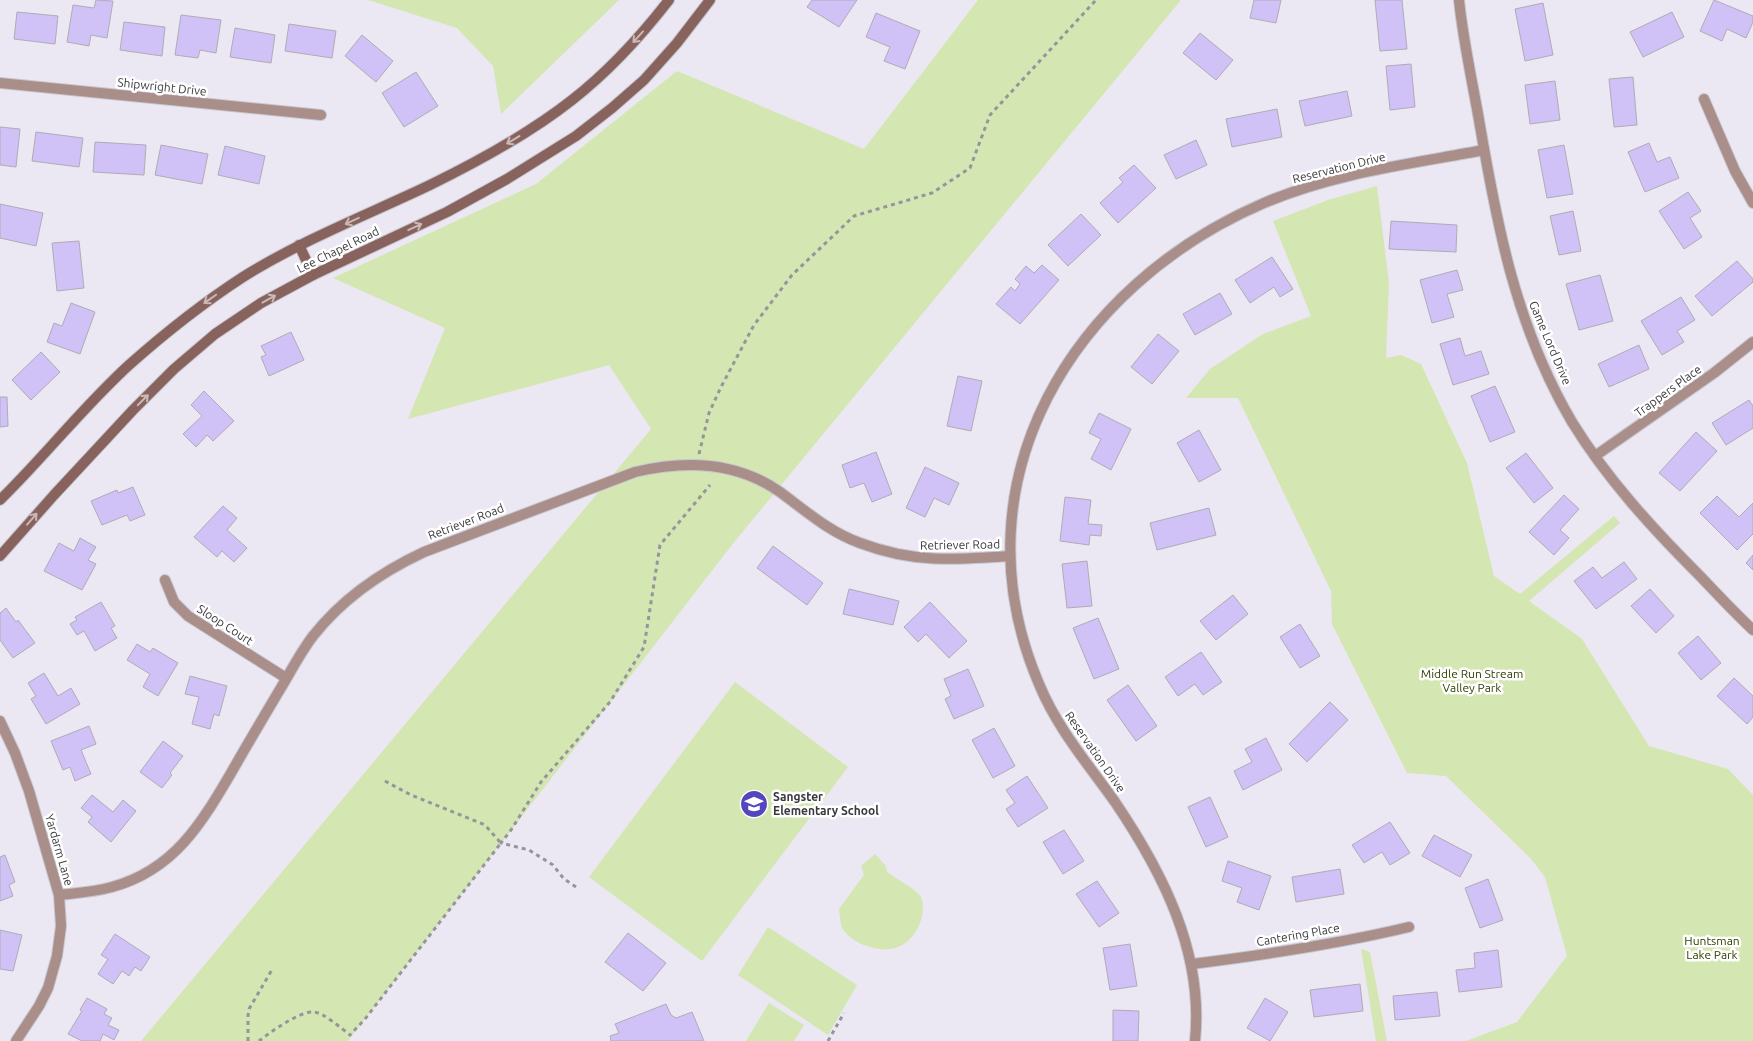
<svg xmlns="http://www.w3.org/2000/svg" width="1753" height="1041" font-family="Ubuntu,sans-serif">
  <style>
    .green { fill: #d4e6b1 }
    .building { fill: #d0c1f6; stroke: #afacb6 }
    .lines { fill: none; stroke-linecap: round; stroke-linejoin: round }
    .street-casing { stroke: #c7c5ce; stroke-width: 12 }
    .secondary-casing { stroke: #c7c5ce; stroke-width: 12 }
    .path { stroke: #96949c; stroke-width: 3; stroke-dasharray: 4 4; stroke-linecap: butt }
    .street { stroke: #a98e8a; stroke-width: 10 }
    .secondary { stroke: #88625d; stroke-width: 10 }
    .oneway { stroke: #c9b8b6 }
    .labels { text-anchor: middle; stroke-width: 5; stroke-linejoin: round; paint-order: stroke }
    .street-label { font-size: 12px; fill: #39383c; stroke: #fff }
    .park-label { font-size: 12px; fill: #303e00; stroke: #fff }
    .poi-label { font-size: 12px; font-weight: bold; fill: #39383c; stroke: #fff; text-anchor: start }
  </style>
  <rect width="100%" height="100%" fill="#ebe8f3"/>
  <g class="green">
    <polygon points="368,0 619,0 501,114 493,66 457,28"/>
    <polygon points="978,0 1181,0 735,541 348,1041 141,1041 651,429 609,365 408,419 445,328 333,278 536,184 677,71 864,149"/>
    <polygon points="1377,186 1389,283 1386,358 1401,355 1421,364 1467,463 1494,576 1520,594 1614,516 1620,523 1529,601 1582,639 1649,746 1728,769 1753,795 1753,1041 1466,1041 1517,1022 1567,956 1545,877 1531,859 1446,776 1407,773 1332,624 1331,591 1238,398 1186,398 1210,369 1263,334 1311,316 1273,221 1328,200"/>
    <polygon points="735,682 848,767 702,961 589,877"/>
    <path d="M875 854 886 866 887 872C895 878 917 890 921 897 924 905 923 913 921 920 912 946 892 955 867 946 857 943 848 937 842 928 840 923 840 915 839 909L864 875 861 866Z"/>
    <polygon points="768,927 857,985 828,1035 738,975"/>
    <polygon points="1361,949 1370,952 1387,1041 1376,1041"/>
    <polygon points="769,1003 804,1025 794,1041 746,1041"/>
  </g>
  <g class="building">
    <polygon points="96,0 113,1 107,38 91,35 89,46 67,42 73,5 94,8"/>
    <polygon points="812,0 857,0 839,27 807,7"/>
    <polygon points="1254,0 1281,0 1276,23 1250,18"/>
    <polygon points="1375,0 1402,0 1407,49 1380,51"/>
    <polygon points="1714,0 1753,16 1753,22 1746,38 1727,29 1722,41 1700,31"/>
    <polygon points="1543,3 1553,55 1525,61 1515,9"/>
    <polygon points="17,12 58,16 55,44 14,39"/>
    <polygon points="1672,12 1684,37 1643,57 1630,32"/>
    <polygon points="876,13 920,31 905,69 884,61 890,47 866,37"/>
    <polygon points="181,15 221,20 216,53 200,50 198,58 175,55"/>
    <polygon points="124,22 165,27 162,56 120,50"/>
    <polygon points="289,24 336,31 332,58 285,51"/>
    <polygon points="235,28 275,35 271,63 230,57"/>
    <polygon points="1200,33 1233,60 1216,80 1183,53"/>
    <polygon points="362,35 393,61 376,82 345,56"/>
    <polygon points="1411,64 1415,107 1390,110 1386,66"/>
    <polygon points="416,72 438,106 404,127 382,93"/>
    <polygon points="1633,77 1637,125 1614,127 1609,79"/>
    <polygon points="1555,81 1560,120 1530,124 1525,85"/>
    <polygon points="1347,91 1352,116 1305,126 1299,101"/>
    <polygon points="1277,109 1282,137 1232,147 1226,119"/>
    <polygon points="0,127 20,129 16,167 0,165"/>
    <polygon points="36,132 83,138 79,167 32,161"/>
    <polygon points="1196,140 1207,165 1176,179 1164,155"/>
    <polygon points="95,142 146,145 144,175 93,172"/>
    <polygon points="1649,143 1657,162 1670,157 1679,178 1645,192 1628,152"/>
    <polygon points="161,145 208,154 202,184 155,175"/>
    <polygon points="1564,145 1573,194 1547,198 1538,150"/>
    <polygon points="225,146 265,156 259,184 218,175"/>
    <polygon points="1134,165 1156,188 1118,223 1100,203 1123,182 1119,178"/>
    <polygon points="1688,192 1701,211 1690,218 1702,237 1684,249 1659,211"/>
    <polygon points="0,204 43,213 36,246 0,238"/>
    <polygon points="1573,211 1581,251 1559,255 1550,216"/>
    <polygon points="1081,214 1101,235 1068,266 1048,245"/>
    <polygon points="1391,221 1457,225 1456,252 1389,249"/>
    <polygon points="79,241 84,288 57,291 52,243"/>
    <polygon points="1272,257 1293,289 1280,297 1274,287 1250,303 1235,280"/>
    <polygon points="1737,261 1753,279 1753,282 1712,316 1695,296"/>
    <polygon points="1042,265 1059,280 1020,324 996,304 1011,287 1015,291 1020,284 1015,279 1026,266 1034,273"/>
    <polygon points="1457,270 1463,290 1447,294 1454,317 1432,323 1420,280"/>
    <polygon points="1600,275 1613,321 1579,330 1566,284"/>
    <polygon points="1220,293 1232,314 1195,335 1183,314"/>
    <polygon points="1681,297 1695,320 1677,331 1684,342 1662,355 1641,321"/>
    <polygon points="71,303 95,312 80,354 47,342 54,323 62,326"/>
    <polygon points="291,332 304,360 269,376 261,357 266,355 261,346"/>
    <polygon points="1158,334 1179,351 1152,384 1131,367"/>
    <polygon points="1460,338 1465,356 1481,351 1489,374 1453,385 1440,344"/>
    <polygon points="1639,345 1649,369 1609,387 1598,364"/>
    <polygon points="41,352 60,372 31,400 12,380"/>
    <polygon points="958,376 982,381 971,431 947,426"/>
    <polygon points="1495,386 1515,432 1490,442 1471,396"/>
    <polygon points="204,391 234,421 213,441 207,435 196,447 183,434 202,416 191,405"/>
    <polygon points="0,397 7,397 8,426 0,427"/>
    <polygon points="1749,400 1753,406 1753,428 1726,445 1712,423"/>
    <polygon points="1099,413 1131,429 1111,470 1091,459 1101,439 1089,433"/>
    <polygon points="1199,430 1221,470 1199,482 1177,443"/>
    <polygon points="1696,432 1717,451 1680,491 1659,473"/>
    <polygon points="876,452 892,494 872,502 864,483 850,488 842,465"/>
    <polygon points="1526,453 1553,488 1534,503 1506,468"/>
    <polygon points="925,467 959,483 949,505 934,498 925,517 906,508"/>
    <polygon points="133,487 145,515 130,521 127,515 102,525 91,501 117,490 118,493"/>
    <polygon points="1564,495 1579,509 1560,530 1569,538 1554,555 1529,532"/>
    <polygon points="1717,496 1739,517 1753,503 1753,534 1737,550 1700,513"/>
    <polygon points="1065,497 1091,500 1088,524 1102,525 1101,536 1090,535 1089,545 1060,541"/>
    <polygon points="223,506 237,518 227,530 247,548 234,562 222,551 217,557 194,537"/>
    <polygon points="1209,508 1216,535 1157,550 1150,523"/>
    <polygon points="80,538 96,547 88,560 96,564 82,590 44,571 59,543 74,551"/>
    <polygon points="773,546 823,583 807,605 757,568"/>
    <polygon points="1753,555 1753,570 1746,563"/>
    <polygon points="1087,561 1092,606 1067,608 1062,564"/>
    <polygon points="1624,562 1637,579 1596,609 1574,581 1593,567 1602,578"/>
    <polygon points="849,589 899,601 893,625 843,614"/>
    <polygon points="1650,589 1674,616 1656,633 1631,606"/>
    <polygon points="1233,595 1248,614 1216,640 1200,621"/>
    <polygon points="101,602 115,626 111,628 117,638 95,651 84,631 77,635 70,624 77,620 75,617"/>
    <polygon points="930,602 967,641 949,658 926,634 918,642 904,627"/>
    <polygon points="6,608 16,622 18,620 35,643 13,658 0,640 0,613"/>
    <polygon points="1098,618 1119,669 1094,679 1073,628"/>
    <polygon points="1300,624 1320,656 1300,668 1280,637"/>
    <polygon points="1698,636 1721,663 1701,680 1678,653"/>
    <polygon points="137,644 150,652 153,648 178,663 158,696 143,687 150,674 127,660"/>
    <polygon points="1201,652 1222,682 1203,695 1195,684 1178,696 1165,677"/>
    <polygon points="968,669 984,706 954,719 945,699 951,696 944,679"/>
    <polygon points="44,673 58,696 71,688 80,704 46,724 31,699 36,696 28,683"/>
    <polygon points="190,676 227,686 219,716 214,714 210,729 192,724 199,697 185,694"/>
    <polygon points="1734,678 1753,696 1753,717 1747,724 1717,696"/>
    <polygon points="1128,685 1157,726 1136,741 1107,700"/>
    <polygon points="1330,702 1348,720 1307,762 1289,744"/>
    <polygon points="89,726 96,744 81,750 91,774 75,781 70,767 63,770 51,741"/>
    <polygon points="994,728 1015,766 993,778 972,740"/>
    <polygon points="1266,738 1282,770 1243,790 1234,771 1252,762 1245,749"/>
    <polygon points="163,741 183,756 170,773 172,775 162,788 140,772"/>
    <polygon points="1027,776 1048,808 1018,827 1006,809 1015,803 1006,790"/>
    <polygon points="92,795 113,812 123,800 136,811 111,842 88,822 92,817 81,808"/>
    <polygon points="1210,797 1228,837 1206,847 1188,807"/>
    <polygon points="1390,822 1410,853 1390,865 1382,852 1364,863 1352,845"/>
    <polygon points="1064,830 1084,861 1063,874 1043,842"/>
    <polygon points="1434,835 1472,855 1460,877 1422,856"/>
    <polygon points="5,855 15,882 9,885 13,896 0,901 0,857"/>
    <polygon points="1228,861 1271,876 1259,910 1237,902 1242,888 1222,881"/>
    <polygon points="1340,869 1344,894 1296,902 1292,877"/>
    <polygon points="1488,879 1503,920 1480,928 1465,888"/>
    <polygon points="1097,881 1119,913 1099,927 1076,894"/>
    <polygon points="0,930 22,935 13,971 0,969"/>
    <polygon points="628,933 666,963 643,991 605,962"/>
    <polygon points="115,934 150,957 141,971 135,967 129,976 122,971 113,984 98,974 108,959 101,955"/>
    <polygon points="1130,944 1137,986 1110,990 1103,948"/>
    <polygon points="1498,950 1502,987 1459,992 1456,970 1475,968 1474,953"/>
    <polygon points="1360,984 1363,1011 1314,1017 1310,990"/>
    <polygon points="1437,992 1440,1016 1395,1020 1393,996"/>
    <polygon points="87,998 107,1009 104,1014 112,1018 108,1025 119,1030 114,1040 103,1034 100,1041 82,1041 68,1034 82,1011 80,1010"/>
    <polygon points="1265,998 1288,1012 1270,1041 1247,1028"/>
    <polygon points="666,1004 671,1015 676,1018 692,1012 704,1041 611,1041 610,1036 619,1033 615,1024"/>
    <polygon points="1113,1010 1139,1011 1138,1041 1113,1041"/>
  </g>
  <g class="lines">
    <g class="street-casing">
      <g id="street">
        <path d="M1459 0C1463 40 1472 80 1479 120 1497 226 1516 327 1572 422 1607 479 1653 529 1700 576 1717 594 1735 613 1753 630"/>
        <polyline points="0,83 321,115"/>
        <polyline points="1704,99 1735,171 1753,203"/>
        <polyline points="1595,456 1714,373 1753,342"/>
        <polyline points="165,580 174,602 188,616 286,678"/>
        <polyline points="0,721 15,753 29,791 59,895 61,926 57,956 48,988 39,1006 16,1041"/>
        <path d="M59 895C77 893 94 892 112 887 174 870 201 824 231 773 247 745 263 718 279 691 290 673 300 653 313 636 343 598 381 572 424 552L635 472C685 460 736 461 780 492 806 511 829 532 860 543 913 563 954 560 1009 556"/>
        <path d="M1192 964C1264 955 1338 944 1409 927"/>
        <path d="M1195 1041C1204 953 1163 873 1115 802 1088 764 1057 728 1039 684 952 481 1073 285 1264 203 1334 173 1410 164 1484 150"/>
      </g>
    </g>
    <g class="secondary-casing">
      <g id="secondary">
        <polyline points="299,245 313,275"/>
        <path d="M0 500C44 457 83 407 129 365 165 333 203 303 243 277 302 240 367 215 430 185 479 161 529 134 572 100 608 72 641 36 669 0"/>
        <polyline points="0,556 54,495 133,410 174,369 215,334 261,303 313,275 447,212 507,179 576,136 612,108 644,80 677,43 710,0"/>
      </g>
    </g>
    <g class="path">
      <polyline points="699,454 709,413 721,387 754,325 792,275 854,216 932,193 970,168 990,115 1096,0"/>
      <polyline points="576,887 564,879 553,865 529,850 501,843 511,830 541,782 610,702 644,647 660,545 710,485"/>
      <polyline points="248,1041 248,1016 249,1009 273,968"/>
      <path d="M259 1041C269 1033 301 1010 314 1012 324 1013 341 1028 350 1035L365 1019 501 843 485 825 411 795 383 780"/>
      <polyline points="828,1041 844,1013"/>
    </g>
    <use href="#street" class="street"/>
    <use href="#secondary" class="secondary"/>
  </g>
  <defs><path id="oneway-shaft" d="M-6 0H5M1.5-3L5.5 0L1.5 3" fill="none" stroke-width="1.6" stroke-linecap="round" stroke-linejoin="round" transform="scale(1.25)"/></defs>
  <g class="oneway">
    <use href="#oneway-shaft" transform="translate(638 37) rotate(132)"/>
    <use href="#oneway-shaft" transform="translate(513 140) rotate(149)"/>
    <use href="#oneway-shaft" transform="translate(352 221) rotate(155)"/>
    <use href="#oneway-shaft" transform="translate(415 227) rotate(-25)"/>
    <use href="#oneway-shaft" transform="translate(210 299) rotate(145)"/>
    <use href="#oneway-shaft" transform="translate(269 299) rotate(-29)"/>
    <use href="#oneway-shaft" transform="translate(143 400) rotate(-45)"/>
    <use href="#oneway-shaft" transform="translate(32 519) rotate(-49)"/>
  </g>
  <defs>
    <g id="school-disc" transform="scale(1.4375)"><circle r="9.5" fill="#5446bd" stroke="#fff"/><path d="M0-5L7-2L0 1L-7-2ZM-4 1L0 2.5L4 1V4Q0 6-4 4Z" fill="#fff"/></g>
  </defs>
  <g fill-rule="evenodd">
    <use href="#school-disc" x="754" y="804"/>
  </g>
  <g class="labels">
    <g class="street-label">
      <text transform="translate(162 87) rotate(6)" y="4">Shipwright Drive</text>
      <text transform="translate(1339 168) rotate(-14)" y="4">Reservation Drive</text>
      <text transform="translate(338 250) rotate(-26)" y="4">Lee Chapel Road</text>
      <text transform="translate(1550 343) rotate(67)" y="4">Game Lord Drive</text>
      <text transform="translate(1668 391) rotate(-36)" y="4">Trappers Place</text>
      <text transform="translate(466 522) rotate(-21)" y="4">Retriever Road</text>
      <text transform="translate(960 545) rotate(-1)" y="4">Retriever Road</text>
      <text transform="translate(225 625) rotate(33)" y="4">Sloop Court</text>
      <text transform="translate(1095 752) rotate(55)" y="4">Reservation Drive</text>
      <text transform="translate(59 850) rotate(74)" y="4">Yardarm Lane</text>
      <text transform="translate(1298 935) rotate(-10)" y="4">Cantering Place</text>
    </g>
    <g class="park-label">
      <text x="1472" y="678">Middle Run Stream<tspan x="1472" dy="14">Valley Park</tspan></text>
      <text x="1712" y="945">Huntsman<tspan x="1712" dy="14">Lake Park</tspan></text>
    </g>
    <g class="poi-label">
      <text x="773" y="801">Sangster<tspan x="773" dy="14">Elementary School</tspan></text>
    </g>
  </g>
</svg>
